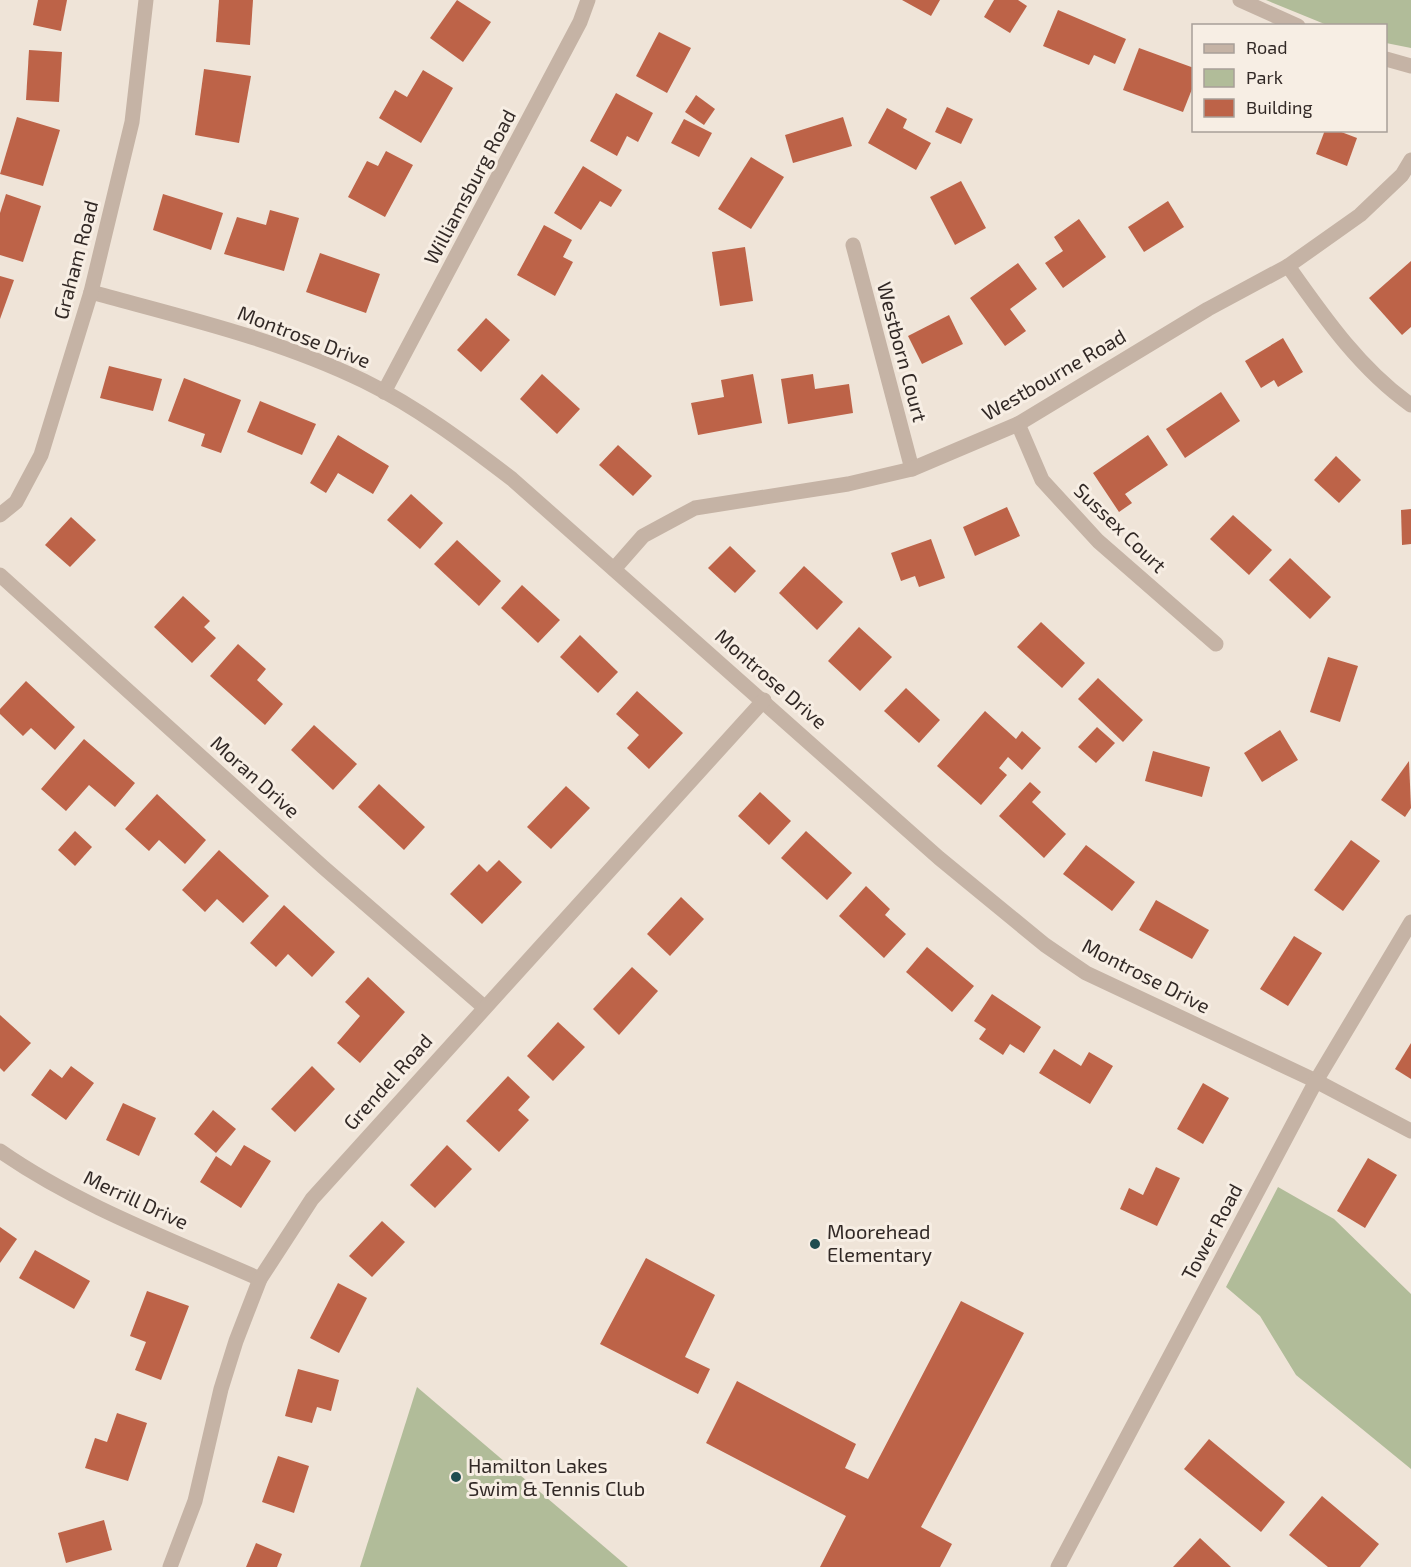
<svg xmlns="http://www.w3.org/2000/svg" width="1411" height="1567" font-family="'Exo 2',sans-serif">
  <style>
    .green { fill: #b1bc99 }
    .building { fill: #bd6348 }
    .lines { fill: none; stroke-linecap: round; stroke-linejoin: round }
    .minor { stroke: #c5b3a5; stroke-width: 15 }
    .tertiary { stroke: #c5b3a5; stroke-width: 15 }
    .poi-dot { fill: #1f4d50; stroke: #f7eee4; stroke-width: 2 }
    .labels { text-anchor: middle; stroke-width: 6; stroke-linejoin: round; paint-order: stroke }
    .street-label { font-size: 20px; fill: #322926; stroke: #f7eee4 }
    .poi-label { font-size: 20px; fill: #322926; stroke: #f7eee4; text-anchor: start }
  </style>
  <rect width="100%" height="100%" fill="#efe4d8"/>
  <g class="green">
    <polygon points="1266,0 1411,0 1411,48 1386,43 1386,26 1327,25"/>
    <polygon points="1278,1187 1334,1219 1411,1294 1411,1469 1296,1375 1260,1316 1226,1287"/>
    <polygon points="417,1387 628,1567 360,1567"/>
  </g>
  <g class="building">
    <polygon points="38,0 67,0 61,31 33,25"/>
    <polygon points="219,0 253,0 250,45 216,42"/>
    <polygon points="457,0 491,22 463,62 430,38"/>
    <polygon points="902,0 940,0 931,16"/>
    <polygon points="994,0 1018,0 1027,6 1010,33 984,17"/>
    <polygon points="1058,10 1126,39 1115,64 1094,55 1089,65 1043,46"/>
    <polygon points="659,32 691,48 667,93 636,76"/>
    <polygon points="1139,48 1194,68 1194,84 1183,112 1123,90"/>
    <polygon points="29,50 62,52 59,102 26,100"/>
    <polygon points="204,69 251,76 239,143 195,135"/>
    <polygon points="423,70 453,88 421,143 379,118 395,90 407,97"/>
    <polygon points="616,93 653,113 638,142 627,136 617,156 590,141"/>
    <polygon points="696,95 715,109 704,125 685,112"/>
    <polygon points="947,107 973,119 961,144 935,132"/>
    <polygon points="887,108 907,119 903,128 931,143 916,170 868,143"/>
    <polygon points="17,117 60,130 43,186 0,174"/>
    <polygon points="843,117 852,146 793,163 785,135"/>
    <polygon points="684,119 712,133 699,157 671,143"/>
    <polygon points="1325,130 1336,130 1357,138 1347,166 1316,154"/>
    <polygon points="386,151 413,165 385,217 348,197 367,161 378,166"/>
    <polygon points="751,157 784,177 751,229 718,209"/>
    <polygon points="583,166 622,190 611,207 600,201 581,230 554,213"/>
    <polygon points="961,181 986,228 955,245 930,197"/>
    <polygon points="6,194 41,206 23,262 0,255 0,213"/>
    <polygon points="163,194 223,213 211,250 153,230"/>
    <polygon points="1168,201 1184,227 1144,252 1128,227"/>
    <polygon points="270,210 299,218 284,271 224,254 237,217 266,225"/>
    <polygon points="1079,219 1106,257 1063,288 1045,263 1063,251 1054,237"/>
    <polygon points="544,225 572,240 563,257 573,262 555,296 517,275"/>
    <polygon points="745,247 753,301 720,306 712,252"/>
    <polygon points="320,253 380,274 366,313 306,292"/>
    <polygon points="1411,261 1411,327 1402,335 1369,298"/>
    <polygon points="1018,263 1037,289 1010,309 1026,331 1005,346 970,298"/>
    <polygon points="0,276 14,280 0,319"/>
    <polygon points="949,315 963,344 922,364 908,336"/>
    <polygon points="486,318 510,340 481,372 457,350"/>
    <polygon points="1283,338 1303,372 1278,387 1274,380 1261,388 1245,361"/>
    <polygon points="109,366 162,379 153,411 100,398"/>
    <polygon points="542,374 580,409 557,434 520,399"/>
    <polygon points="753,374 762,423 698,435 691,403 724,397 721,380"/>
    <polygon points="813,374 815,389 849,384 853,413 788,424 781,379"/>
    <polygon points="184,378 241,400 221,453 201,446 205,434 168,421"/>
    <polygon points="1221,392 1240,421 1185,458 1166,429"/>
    <polygon points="260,401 316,424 302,455 247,432"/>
    <polygon points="338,435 389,466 373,494 338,473 326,493 310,483"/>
    <polygon points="1148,435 1168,465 1125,494 1132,503 1119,512 1093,473"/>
    <polygon points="618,445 652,476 633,496 599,465"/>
    <polygon points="1336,456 1361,480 1339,503 1314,480"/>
    <polygon points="411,494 443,523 420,549 387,520"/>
    <polygon points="1007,507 1020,536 975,556 963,527"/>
    <polygon points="1411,509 1411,544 1402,545 1401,510"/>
    <polygon points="1233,515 1272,550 1249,575 1210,539"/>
    <polygon points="71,517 96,540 70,567 45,545"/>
    <polygon points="931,539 945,578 919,587 915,576 901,581 891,553"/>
    <polygon points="457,540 501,581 479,606 434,564"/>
    <polygon points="730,546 756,571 735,593 708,568"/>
    <polygon points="1290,558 1331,597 1310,619 1269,580"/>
    <polygon points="804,566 843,602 817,630 779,593"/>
    <polygon points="522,585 560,620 538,643 501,608"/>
    <polygon points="183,596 210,621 204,627 216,638 192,663 154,627"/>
    <polygon points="1041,622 1085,663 1062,688 1017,647"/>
    <polygon points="859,627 892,657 860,691 828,661"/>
    <polygon points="580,635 618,672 598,693 560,657"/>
    <polygon points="238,644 266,669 257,680 283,704 265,725 210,676"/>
    <polygon points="1328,657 1358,666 1340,722 1310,712"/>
    <polygon points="1098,678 1143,720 1123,742 1078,699"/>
    <polygon points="26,681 75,727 55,750 31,728 23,736 0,714 0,709"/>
    <polygon points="906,688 940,720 919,743 884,711"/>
    <polygon points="637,691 683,733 649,769 627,748 639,735 616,714"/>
    <polygon points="985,711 1016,739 1022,731 1041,748 1022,770 1008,757 999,768 1007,775 981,805 937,766"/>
    <polygon points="314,725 357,764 333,790 291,750"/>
    <polygon points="1097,727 1115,743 1096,763 1078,747"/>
    <polygon points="1280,730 1298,760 1262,782 1244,753"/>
    <polygon points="84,739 135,783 115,807 89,785 66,811 41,789"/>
    <polygon points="1153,751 1210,767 1202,797 1145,781"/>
    <polygon points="1409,761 1411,808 1405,817 1381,800"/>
    <polygon points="1030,782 1041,792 1032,802 1066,834 1044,858 999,816"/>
    <polygon points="379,784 425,827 404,850 358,807"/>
    <polygon points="566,786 590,808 551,849 527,827"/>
    <polygon points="760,792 791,821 769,845 738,816"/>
    <polygon points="157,794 206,840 185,864 159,840 149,851 125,829"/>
    <polygon points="75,831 92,847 75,866 58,850"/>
    <polygon points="806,831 852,873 827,900 781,858"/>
    <polygon points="1351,840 1380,861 1343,911 1314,890"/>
    <polygon points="1086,845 1135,882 1112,911 1063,874"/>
    <polygon points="219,850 269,896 243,923 217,899 205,912 182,890"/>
    <polygon points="499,860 522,882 482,924 450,894 479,864 487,872"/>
    <polygon points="866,886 890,909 885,915 906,934 884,958 839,916"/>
    <polygon points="681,897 704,919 670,956 647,934"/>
    <polygon points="1156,900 1209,930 1192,959 1139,930"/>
    <polygon points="284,905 335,952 312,977 288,954 276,967 250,943"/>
    <polygon points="1294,936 1322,953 1288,1006 1260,989"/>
    <polygon points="927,947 974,986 952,1012 906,972"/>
    <polygon points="632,967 658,991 619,1035 593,1009"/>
    <polygon points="368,977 405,1012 360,1063 337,1043 360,1016 345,1002"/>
    <polygon points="992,994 1041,1027 1024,1053 1010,1044 1003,1055 979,1039 986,1029 974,1021"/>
    <polygon points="0,1015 31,1043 4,1072 0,1068"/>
    <polygon points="558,1022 585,1047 553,1081 527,1056"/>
    <polygon points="1411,1043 1411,1079 1395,1069"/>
    <polygon points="1054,1049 1081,1066 1089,1052 1113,1066 1090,1104 1039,1073"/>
    <polygon points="71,1066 94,1083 66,1120 31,1095 50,1069 62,1078"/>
    <polygon points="312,1066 335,1089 295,1132 271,1109"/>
    <polygon points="508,1076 530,1097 518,1110 529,1120 499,1152 466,1121"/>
    <polygon points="1203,1083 1229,1098 1203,1144 1177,1129"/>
    <polygon points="123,1103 156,1118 139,1156 106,1140"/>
    <polygon points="213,1110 236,1129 216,1153 194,1134"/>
    <polygon points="244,1145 271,1161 241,1208 200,1182 216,1156 231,1166"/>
    <polygon points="447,1145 472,1169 435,1208 410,1185"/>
    <polygon points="1368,1158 1397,1175 1365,1228 1337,1211"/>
    <polygon points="1156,1167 1180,1178 1157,1226 1120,1209 1129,1188 1143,1195"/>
    <polygon points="382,1221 405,1242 372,1277 349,1256"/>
    <polygon points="0,1227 17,1239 0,1263"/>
    <polygon points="35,1250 90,1281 74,1309 19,1278"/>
    <polygon points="646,1258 715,1295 685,1357 710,1369 698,1394 600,1344"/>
    <polygon points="338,1283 367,1298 339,1353 310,1338"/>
    <polygon points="147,1291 189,1306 161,1380 135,1370 146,1342 130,1336"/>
    <polygon points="961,1301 1024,1333 921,1527 952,1544 940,1567 820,1567 846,1516 706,1443 737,1381 856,1444 845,1468 868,1479"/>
    <polygon points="298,1369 339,1380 331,1411 317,1407 312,1423 285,1416"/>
    <polygon points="117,1413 147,1423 128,1481 85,1468 95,1438 107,1442"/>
    <polygon points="1209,1439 1285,1502 1261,1532 1184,1469"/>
    <polygon points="278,1456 309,1466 294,1513 262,1502"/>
    <polygon points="1322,1496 1379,1544 1360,1567 1328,1567 1289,1535"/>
    <polygon points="104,1520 112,1550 66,1563 58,1533"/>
    <polygon points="1200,1538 1231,1567 1173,1567"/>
    <polygon points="256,1543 282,1554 277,1567 246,1567"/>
  </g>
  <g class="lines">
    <g class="minor">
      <polyline points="1240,0 1298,26"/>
      <polyline points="1386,59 1411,66"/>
      <polyline points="853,245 912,469"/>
      <path d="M1288 266C1324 317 1360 369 1411 405"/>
      <path d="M91 292C182 317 278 339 364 381 417 407 465 443 512 479L939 858 1045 945 1086 973 1316 1081 1411 922"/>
      <polyline points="384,392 580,22 588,0"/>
      <polyline points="1018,424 1042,480 1098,541 1216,644"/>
      <polyline points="0,515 16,502 41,455 91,292 132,122 146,0"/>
      <polyline points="614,569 643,536 695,508 848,484 912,469 1018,424 1208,309 1288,266 1360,215 1402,175 1411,160"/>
      <polyline points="0,575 323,867 484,1007"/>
      <path d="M0 1151C79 1206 172 1240 260 1279"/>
      <polyline points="170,1567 195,1501 221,1389 236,1341 260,1279 312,1199 764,700"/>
    </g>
    <polyline class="tertiary" points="1058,1567 1316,1081 1411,1131"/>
  </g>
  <g class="poi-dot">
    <circle cx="815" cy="1244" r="6"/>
    <circle cx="456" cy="1477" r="6"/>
  </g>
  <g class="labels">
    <g class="street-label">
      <text transform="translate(470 187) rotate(-62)" y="7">Williamsburg Road</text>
      <text transform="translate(76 260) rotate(-75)" y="7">Graham Road</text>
      <text transform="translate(304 337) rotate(21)" y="7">Montrose Drive</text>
      <text transform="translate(902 352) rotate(75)" y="7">Westborn Court</text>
      <text transform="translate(1054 375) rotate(-30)" y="7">Westbourne Road</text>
      <text transform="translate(1120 528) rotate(44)" y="7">Sussex Court</text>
      <text transform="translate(771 679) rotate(41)" y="7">Montrose Drive</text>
      <text transform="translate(255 777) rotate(42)" y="7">Moran Drive</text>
      <text transform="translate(1146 976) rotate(27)" y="7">Montrose Drive</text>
      <text transform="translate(388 1082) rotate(-48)" y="7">Grendel Road</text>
      <text transform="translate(136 1200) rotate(25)" y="7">Merrill Drive</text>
      <text transform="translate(1212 1232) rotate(-62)" y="7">Tower Road</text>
    </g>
    <g class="poi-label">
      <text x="827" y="1239">Moorehead<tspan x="827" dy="23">Elementary</tspan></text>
      <text x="468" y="1473">Hamilton Lakes<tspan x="468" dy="23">Swim &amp; Tennis Club</tspan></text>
    </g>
  </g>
  <rect x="1192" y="24" width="195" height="108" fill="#f7eee4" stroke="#a89f98" stroke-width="1.5"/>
  <rect x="1204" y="44" width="30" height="9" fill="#c5b3a5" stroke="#a89f98" stroke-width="1.5"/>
  <text x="1246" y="54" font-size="18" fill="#322926">Road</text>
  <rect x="1204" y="69" width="30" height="18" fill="#b1bc99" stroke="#a89f98" stroke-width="1.5"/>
  <text x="1246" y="84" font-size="18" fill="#322926">Park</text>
  <rect x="1204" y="99" width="30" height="18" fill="#bd6348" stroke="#a89f98" stroke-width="1.5"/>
  <text x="1246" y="114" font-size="18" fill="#322926">Building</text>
</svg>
